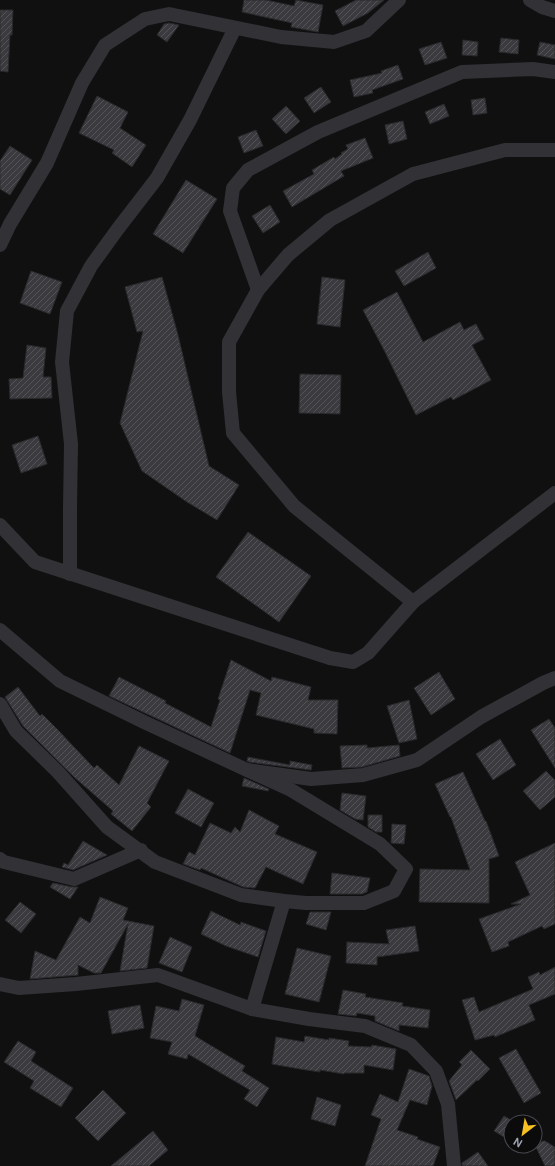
<svg xmlns="http://www.w3.org/2000/svg" width="555" height="1166" font-family="'DM Sans',sans-serif">
  <style>
    .building { fill: url(#building-hatch); stroke: #2a2a2d }
    .lines { fill: none; stroke-linecap: round; stroke-linejoin: round }
    .street { stroke: #313136; stroke-width: 14 }
  </style>
  <defs>
    <pattern id="building-hatch" width="6" height="6" patternUnits="userSpaceOnUse"><rect width="6" height="6" fill="#3a3a3f"/><path d="M-1 1l2-2M0 6l6-6M5 7l2-2" fill="none" stroke="#535458"/></pattern>
  </defs>
  <rect width="100%" height="100%" fill="#101011"/>
  <g class="building">
    <polygon points="244,0 266,0 294,6 296,0 323,5 318,32 291,27 292,23 242,12"/>
    <polygon points="356,0 384,0 368,13 343,26 335,11"/>
    <polygon points="0,10 13,10 12,35 10,35 8,72 0,71"/>
    <polygon points="169,23 179,25 167,42 157,35 164,24"/>
    <polygon points="501,38 519,40 518,54 499,52"/>
    <polygon points="463,40 478,42 477,56 462,55"/>
    <polygon points="441,42 447,58 425,65 419,49"/>
    <polygon points="540,42 555,45 555,59 537,55"/>
    <polygon points="398,65 403,79 372,90 373,93 354,97 350,80 382,73 381,71"/>
    <polygon points="321,87 331,102 314,113 304,98"/>
    <polygon points="97,96 128,112 120,128 146,145 132,167 112,153 114,150 79,133"/>
    <polygon points="485,98 487,113 473,115 471,100"/>
    <polygon points="444,104 449,116 430,124 425,112"/>
    <polygon points="286,106 300,121 286,134 272,119"/>
    <polygon points="403,121 407,139 389,144 385,125"/>
    <polygon points="256,130 263,146 244,153 238,137"/>
    <polygon points="365,138 373,158 341,171 344,176 292,207 283,191 314,174 312,170 334,157 335,159 342,154 341,153 348,149 346,145"/>
    <polygon points="10,146 32,160 10,195 0,189 0,161"/>
    <polygon points="186,180 217,199 183,253 153,234"/>
    <polygon points="270,205 280,222 263,233 252,216"/>
    <polygon points="428,252 436,268 404,286 395,271"/>
    <polygon points="31,271 62,282 50,314 20,303"/>
    <polygon points="162,277 178,335 209,466 239,485 217,520 187,502 142,471 120,423 143,331 137,332 125,287"/>
    <polygon points="322,277 345,280 340,327 317,324"/>
    <polygon points="397,292 423,342 460,322 464,330 476,324 484,339 472,345 491,380 453,400 451,397 416,415 385,352 363,310"/>
    <polygon points="27,345 46,348 43,377 51,377 52,398 10,399 9,379 23,378"/>
    <polygon points="300,374 341,375 340,414 299,413"/>
    <polygon points="38,436 47,464 21,473 12,445"/>
    <polygon points="248,532 311,576 279,622 216,577"/>
    <polygon points="231,660 271,681 272,677 311,687 308,700 338,700 337,734 314,733 314,729 256,715 261,693 250,690 230,753 109,696 119,677 166,701 165,703 211,727 220,700 218,699"/>
    <polygon points="439,672 455,699 431,715 414,688"/>
    <polygon points="18,687 40,716 42,714 57,729 94,768 97,765 119,785 139,746 169,761 147,803 151,807 132,831 111,814 113,811 74,777 23,726 5,697"/>
    <polygon points="409,700 417,739 399,743 387,706"/>
    <polygon points="549,719 555,728 555,768 531,730"/>
    <polygon points="500,739 516,765 493,780 476,754"/>
    <polygon points="367,745 367,748 399,745 400,756 362,767 342,768 340,746"/>
    <polygon points="248,757 290,765 290,761 312,765 311,770 249,762 247,761"/>
    <polygon points="546,771 555,780 555,797 540,810 523,791"/>
    <polygon points="463,772 485,821 486,821 499,856 489,859 489,903 419,902 420,869 470,870 451,817 450,817 435,784"/>
    <polygon points="244,778 269,789 268,791 242,786"/>
    <polygon points="188,789 214,803 201,827 175,813"/>
    <polygon points="342,793 366,796 363,820 355,819 340,810"/>
    <polygon points="249,810 279,826 275,834 317,852 303,884 266,867 255,888 243,887 201,868 200,870 183,864 189,852 195,855 210,823 231,833 235,827 240,832"/>
    <polygon points="368,815 382,815 382,832 376,832 368,827"/>
    <polygon points="392,824 406,825 404,844 391,843"/>
    <polygon points="83,841 107,855 73,870 62,867 64,863 68,865"/>
    <polygon points="555,843 555,924 544,929 542,926 508,942 509,946 492,952 479,919 521,904 511,904 530,895 515,862"/>
    <polygon points="332,873 370,878 367,892 362,894 330,894"/>
    <polygon points="53,883 72,887 78,887 70,899 50,887"/>
    <polygon points="100,897 128,908 123,920 154,926 147,968 120,971 128,924 101,973 94,973 78,965 78,975 30,979 35,951 56,960 80,917 90,923"/>
    <polygon points="20,902 36,914 21,933 5,920"/>
    <polygon points="211,911 240,925 241,922 266,931 258,957 226,946 201,934"/>
    <polygon points="310,912 331,912 326,930 306,924"/>
    <polygon points="415,926 419,951 377,957 377,965 346,963 347,942 389,944 386,930"/>
    <polygon points="170,937 192,947 182,972 159,963"/>
    <polygon points="297,948 331,956 319,1002 285,994"/>
    <polygon points="555,967 555,994 529,1005 535,1020 495,1037 494,1035 475,1040 462,1000 474,997 479,1012 533,989 528,977 539,972 540,975"/>
    <polygon points="343,990 366,994 365,997 403,1003 402,1006 430,1010 428,1028 399,1025 399,1031 375,1021 375,1016 357,1013 356,1016 338,1014"/>
    <polygon points="182,999 204,1005 195,1036 245,1066 242,1071 269,1088 257,1107 244,1099 250,1090 188,1054 187,1059 168,1054 172,1042 150,1038 156,1006 179,1011"/>
    <polygon points="140,1005 144,1028 112,1034 108,1011"/>
    <polygon points="305,1036 329,1040 329,1038 349,1041 348,1046 371,1047 372,1045 396,1049 393,1070 364,1065 364,1073 344,1073 344,1074 320,1070 320,1072 300,1069 272,1064 276,1037 304,1042"/>
    <polygon points="18,1041 36,1052 31,1061 73,1088 61,1107 30,1088 34,1081 4,1062"/>
    <polygon points="516,1049 541,1093 524,1103 499,1058"/>
    <polygon points="471,1050 490,1069 478,1081 477,1080 456,1100 449,1081 462,1065 459,1062"/>
    <polygon points="409,1069 429,1076 432,1086 427,1105 410,1100 397,1130 418,1137 417,1139 440,1147 433,1166 365,1166 381,1119 371,1115 380,1094 398,1102"/>
    <polygon points="103,1090 126,1113 98,1141 75,1118"/>
    <polygon points="317,1097 341,1105 335,1126 311,1119"/>
    <polygon points="504,1116 511,1120 511,1141 494,1131"/>
    <polygon points="153,1131 168,1150 149,1166 111,1166"/>
    <polygon points="543,1141 545,1141 555,1147 555,1166 545,1166 535,1145"/>
    <polygon points="478,1152 488,1166 462,1166 462,1163"/>
  </g>
  <g class="lines">
    <g class="street">
      <polyline points="530,0 542,7 555,11"/>
      <polyline points="0,245 10,224 47,163 82,83 105,45 145,19 169,14 281,37 334,42 366,31 399,0"/>
      <polyline points="258,290 230,211 233,188 248,170 318,132 462,72 533,69 555,72"/>
      <polyline points="0,525 35,562 330,658 353,662 368,653 413,602 555,493"/>
      <polyline points="70,574 70,508 71,444 62,362 67,311 91,266 117,230 157,178 190,120 235,28"/>
      <polyline points="413,602 294,506 233,433 229,392 229,342 258,290 288,255 330,220 413,174 505,150 555,150"/>
      <polyline points="0,630 60,681 144,722 247,770 311,779 363,775 417,760 481,717 543,683 555,678"/>
      <polyline points="0,704 16,731 58,772 107,827 155,862 241,895 284,901 306,903 364,903 394,891 406,869 380,844 291,790 247,770"/>
      <polyline points="0,859 4,862 74,879 141,850"/>
      <polyline points="0,984 19,988 76,984 158,975 252,1009 309,1019 365,1026 411,1045 436,1071 448,1104 454,1166"/>
      <polyline points="252,1009 284,901"/>
    </g>
  </g>
  <g transform="translate(523 1134) rotate(211)"><circle r="19" fill="#0b0b0c" stroke="#47484f"/>
  <path d="M0-3L7 15L0 10L-7 15Z" fill="#f7c122"/>
  <text y="-6" font-size="11" font-weight="bold" text-anchor="middle" fill="#a0a4b3">N</text>
  </g>
</svg>
